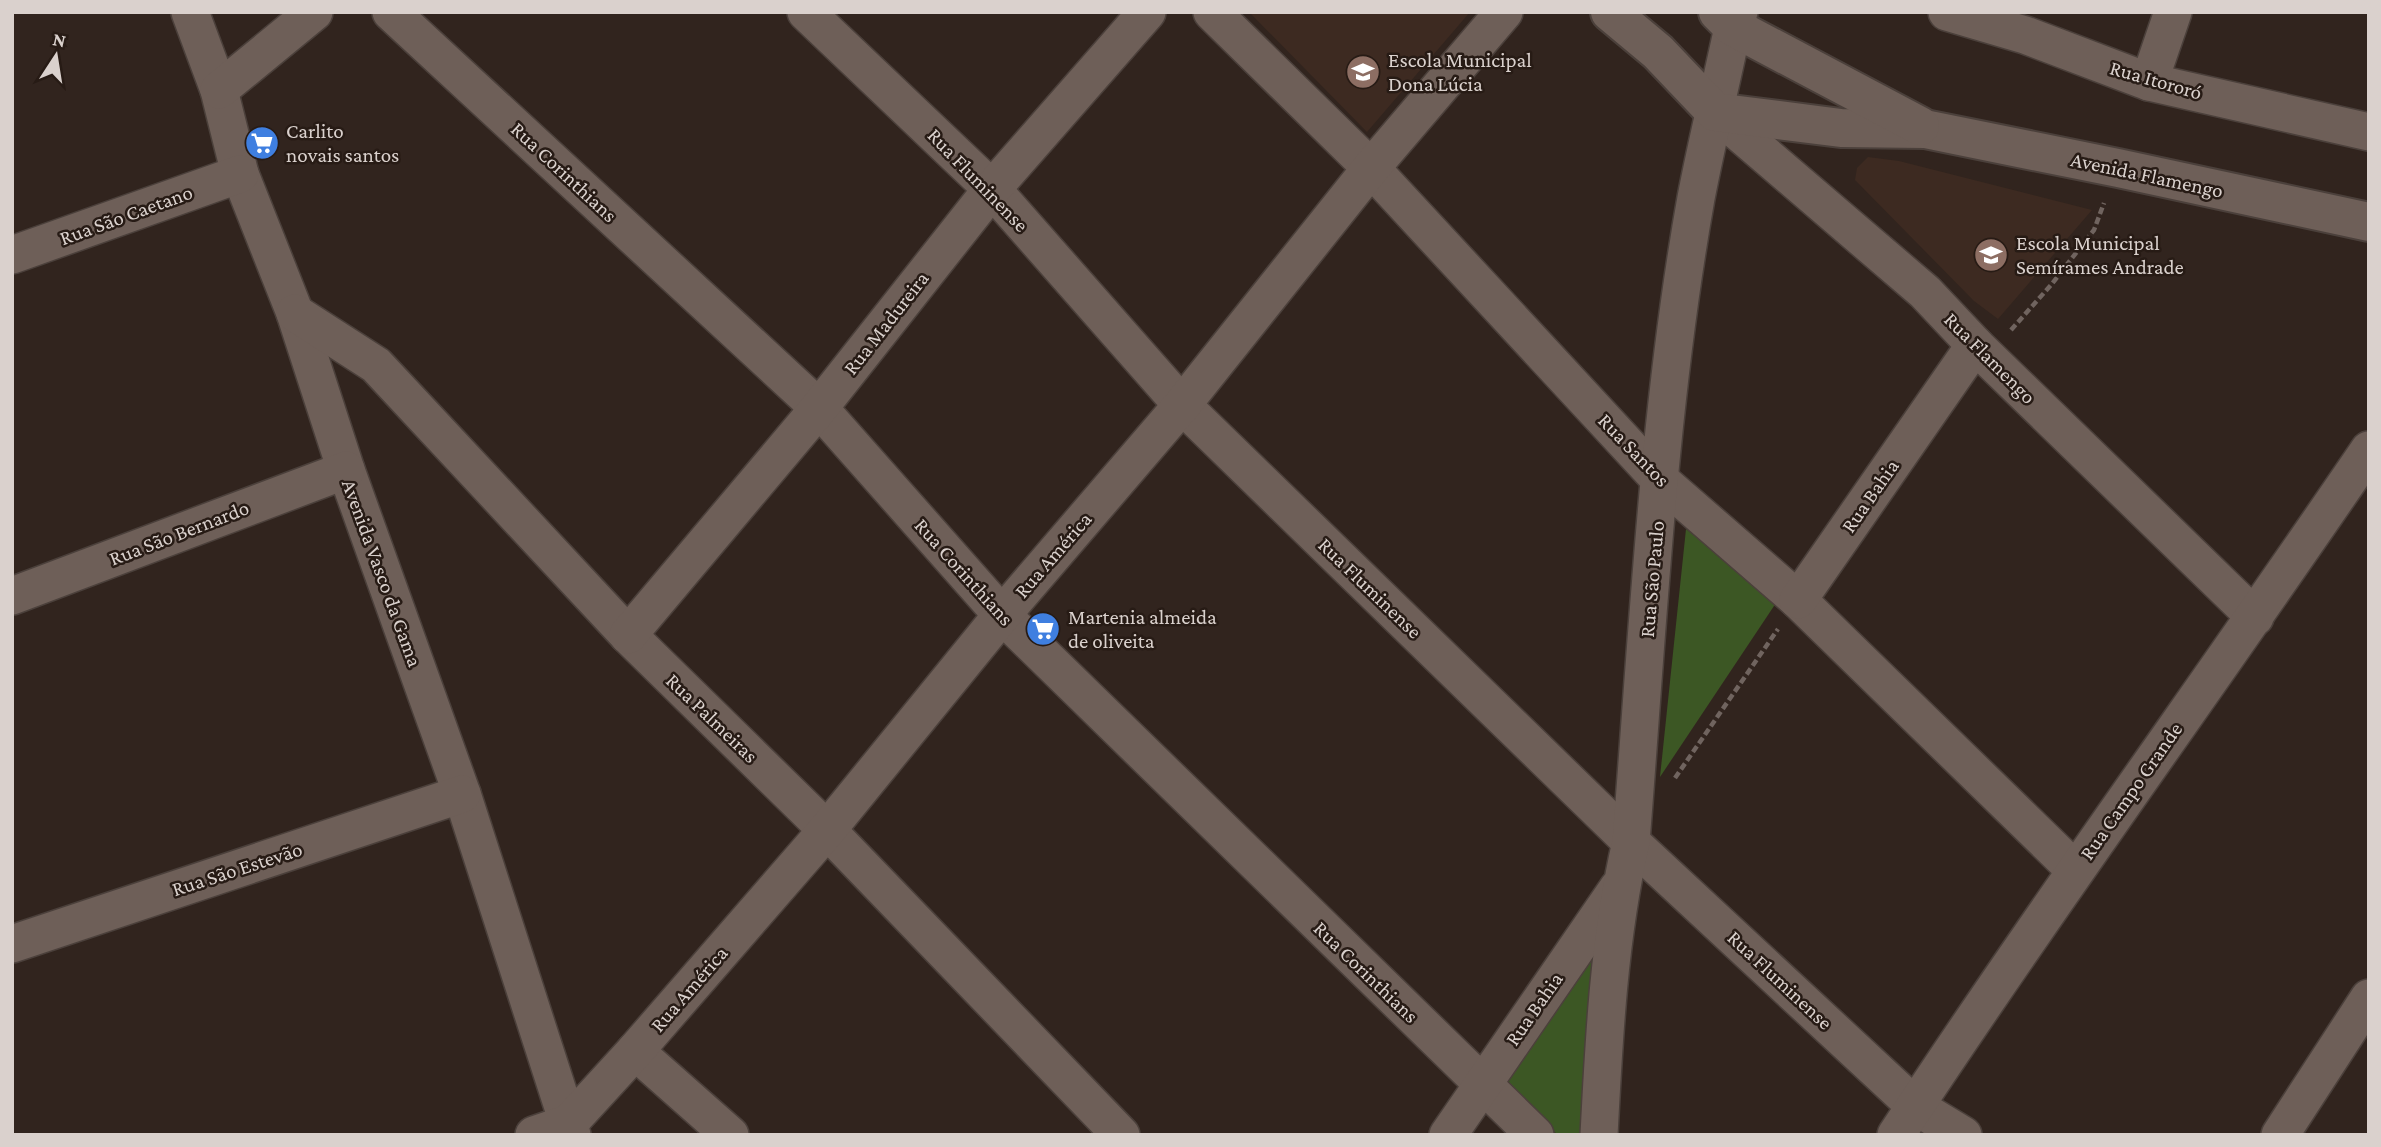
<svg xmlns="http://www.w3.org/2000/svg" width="2381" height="1147" font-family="'Crimson Pro',serif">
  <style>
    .built { fill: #3d2a21 }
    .green { fill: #3c5724 }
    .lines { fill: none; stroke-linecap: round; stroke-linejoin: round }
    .street-casing { stroke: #4b403b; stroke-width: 40 }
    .secondary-casing { stroke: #4b403b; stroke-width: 42 }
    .path { stroke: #70645f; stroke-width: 4.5; stroke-dasharray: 7 3.5; stroke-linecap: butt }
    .street { stroke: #6e5f58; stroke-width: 37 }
    .secondary { stroke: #6e5f58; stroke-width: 38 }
    .labels { text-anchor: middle; stroke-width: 5; stroke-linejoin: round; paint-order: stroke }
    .poi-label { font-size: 21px; fill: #dad1cd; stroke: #271b15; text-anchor: start }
    .street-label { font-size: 21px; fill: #dad1cd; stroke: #271b15 }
  </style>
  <rect width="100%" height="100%" fill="#31241e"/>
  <g class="built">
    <polygon points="1249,12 1470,12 1367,132"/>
    <polygon points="1868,157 1899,161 2092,210 1998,319 1974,301 1855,180 1857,168"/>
  </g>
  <g class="green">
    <polygon points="1686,529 1778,600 1660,777"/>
    <polygon points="1601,935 1583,1135 1558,1135 1496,1081"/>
  </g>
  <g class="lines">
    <g class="street-casing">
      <g id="street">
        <polyline points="190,12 219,90 240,174 295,313 346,470 462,794 572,1135"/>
        <polyline points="391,12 819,408 1002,615 1535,1135"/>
        <polyline points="806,12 992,189 1182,405 1631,842 1915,1106 1963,1135"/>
        <polyline points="1212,12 1371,168 1660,480 1798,600 2075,870"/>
        <polyline points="1947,12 2025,35 2149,82 2369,132"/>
        <polyline points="2149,82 2173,12"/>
        <polyline points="219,90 314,12"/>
        <polyline points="1715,112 1925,292 1975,345 2255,617"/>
        <polyline points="12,255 240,174"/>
        <polyline points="295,313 376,365 628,635 827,830 1121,1135"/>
        <polyline points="12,596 346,470"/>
        <polyline points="1798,600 1975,345"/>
        <polyline points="628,635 819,408 992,189 1147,12"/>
        <polyline points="12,944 462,794"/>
        <polyline points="635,1051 730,1135"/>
        <polyline points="534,1135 569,1123 635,1051 827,830 1002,615 1182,405 1371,168 1504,12"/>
        <polyline points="1448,1135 1618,888"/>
        <path d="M1599 1135C1604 1037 1609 937 1631 842 1648 627 1658 410 1696 198 1707 141 1721 84 1733 27L1739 12"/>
        <path d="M1896 1135C2049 903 2213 679 2369 450"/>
        <polyline points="2280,1135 2369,998"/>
      </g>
    </g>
    <g class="secondary-casing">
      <g id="secondary">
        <polyline points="1610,12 1658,52 1715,112 1841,128 1925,129 2118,168 2369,222"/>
        <polyline points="1718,12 1733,27 1920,126"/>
      </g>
    </g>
    <g class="path">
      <polyline points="2011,330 2051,285 2094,230 2104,203"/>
      <polyline points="1675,778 1778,629"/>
    </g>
    <use href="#street" class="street"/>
    <use href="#secondary" class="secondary"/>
  </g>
  <defs>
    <g id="school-disc" transform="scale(1.75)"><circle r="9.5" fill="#8d6e63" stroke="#271b15"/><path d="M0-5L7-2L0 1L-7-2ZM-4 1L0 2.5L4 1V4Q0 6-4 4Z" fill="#fff"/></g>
    <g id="supermarket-disc" transform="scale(1.75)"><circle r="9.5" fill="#3f7fe0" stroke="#271b15"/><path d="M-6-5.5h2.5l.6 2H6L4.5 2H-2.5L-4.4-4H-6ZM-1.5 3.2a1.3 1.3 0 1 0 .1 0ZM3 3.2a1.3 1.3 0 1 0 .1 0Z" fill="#fff"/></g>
  </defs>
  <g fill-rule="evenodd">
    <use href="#school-disc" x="1363" y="72"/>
    <use href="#supermarket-disc" x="262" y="143"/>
    <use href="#school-disc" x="1991" y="255"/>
    <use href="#supermarket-disc" x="1043" y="629"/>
  </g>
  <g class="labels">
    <g class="poi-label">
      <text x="1388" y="67">Escola Municipal<tspan x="1388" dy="24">Dona Lúcia</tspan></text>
      <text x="286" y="138">Carlito<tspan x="286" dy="24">novais santos</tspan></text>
      <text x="2016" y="250">Escola Municipal<tspan x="2016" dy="24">Semírames Andrade</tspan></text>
      <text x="1068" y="624">Martenia almeida<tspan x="1068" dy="24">de oliveita</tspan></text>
    </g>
    <g class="street-label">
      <text transform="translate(2156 80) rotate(16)" y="7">Rua Itororó</text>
      <text transform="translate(564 172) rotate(43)" y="7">Rua Corinthians</text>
      <text transform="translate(2147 175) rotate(12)" y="7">Avenida Flamengo</text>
      <text transform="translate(978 180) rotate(46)" y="7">Rua Fluminense</text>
      <text transform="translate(126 215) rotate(-20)" y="7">Rua São Caetano</text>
      <text transform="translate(886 323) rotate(-52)" y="7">Rua Madureira</text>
      <text transform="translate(1990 358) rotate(45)" y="7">Rua Flamengo</text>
      <text transform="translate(1634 450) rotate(46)" y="7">Rua Santos</text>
      <text transform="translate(1870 496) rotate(-55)" y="7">Rua Bahia</text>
      <text transform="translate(179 533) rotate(-21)" y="7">Rua São Bernardo</text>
      <text transform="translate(1053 555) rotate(-49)" y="7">Rua América</text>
      <text transform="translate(964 572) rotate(48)" y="7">Rua Corinthians</text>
      <text transform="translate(382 573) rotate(70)" y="7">Avenida Vasco da Gama</text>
      <text transform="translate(1652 579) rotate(-85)" y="7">Rua São Paulo</text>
      <text transform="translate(1370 588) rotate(44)" y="7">Rua Fluminense</text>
      <text transform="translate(712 718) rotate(44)" y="7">Rua Palmeiras</text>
      <text transform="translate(2131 791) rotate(-55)" y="7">Rua Campo Grande</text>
      <text transform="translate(237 869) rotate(-18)" y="7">Rua São Estevão</text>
      <text transform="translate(1366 972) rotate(44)" y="7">Rua Corinthians</text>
      <text transform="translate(1780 980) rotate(43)" y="7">Rua Fluminense</text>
      <text transform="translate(689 989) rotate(-49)" y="7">Rua América</text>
      <text transform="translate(1534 1009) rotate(-55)" y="7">Rua Bahia</text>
    </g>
  </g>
  <rect width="2381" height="1147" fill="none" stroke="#dad1cd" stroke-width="28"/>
  <g transform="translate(56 56) rotate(12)" stroke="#271b15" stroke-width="5" paint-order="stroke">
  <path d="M0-5L12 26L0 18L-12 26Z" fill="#dad1cd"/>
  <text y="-10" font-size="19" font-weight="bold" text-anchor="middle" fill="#dad1cd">N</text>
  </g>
</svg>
